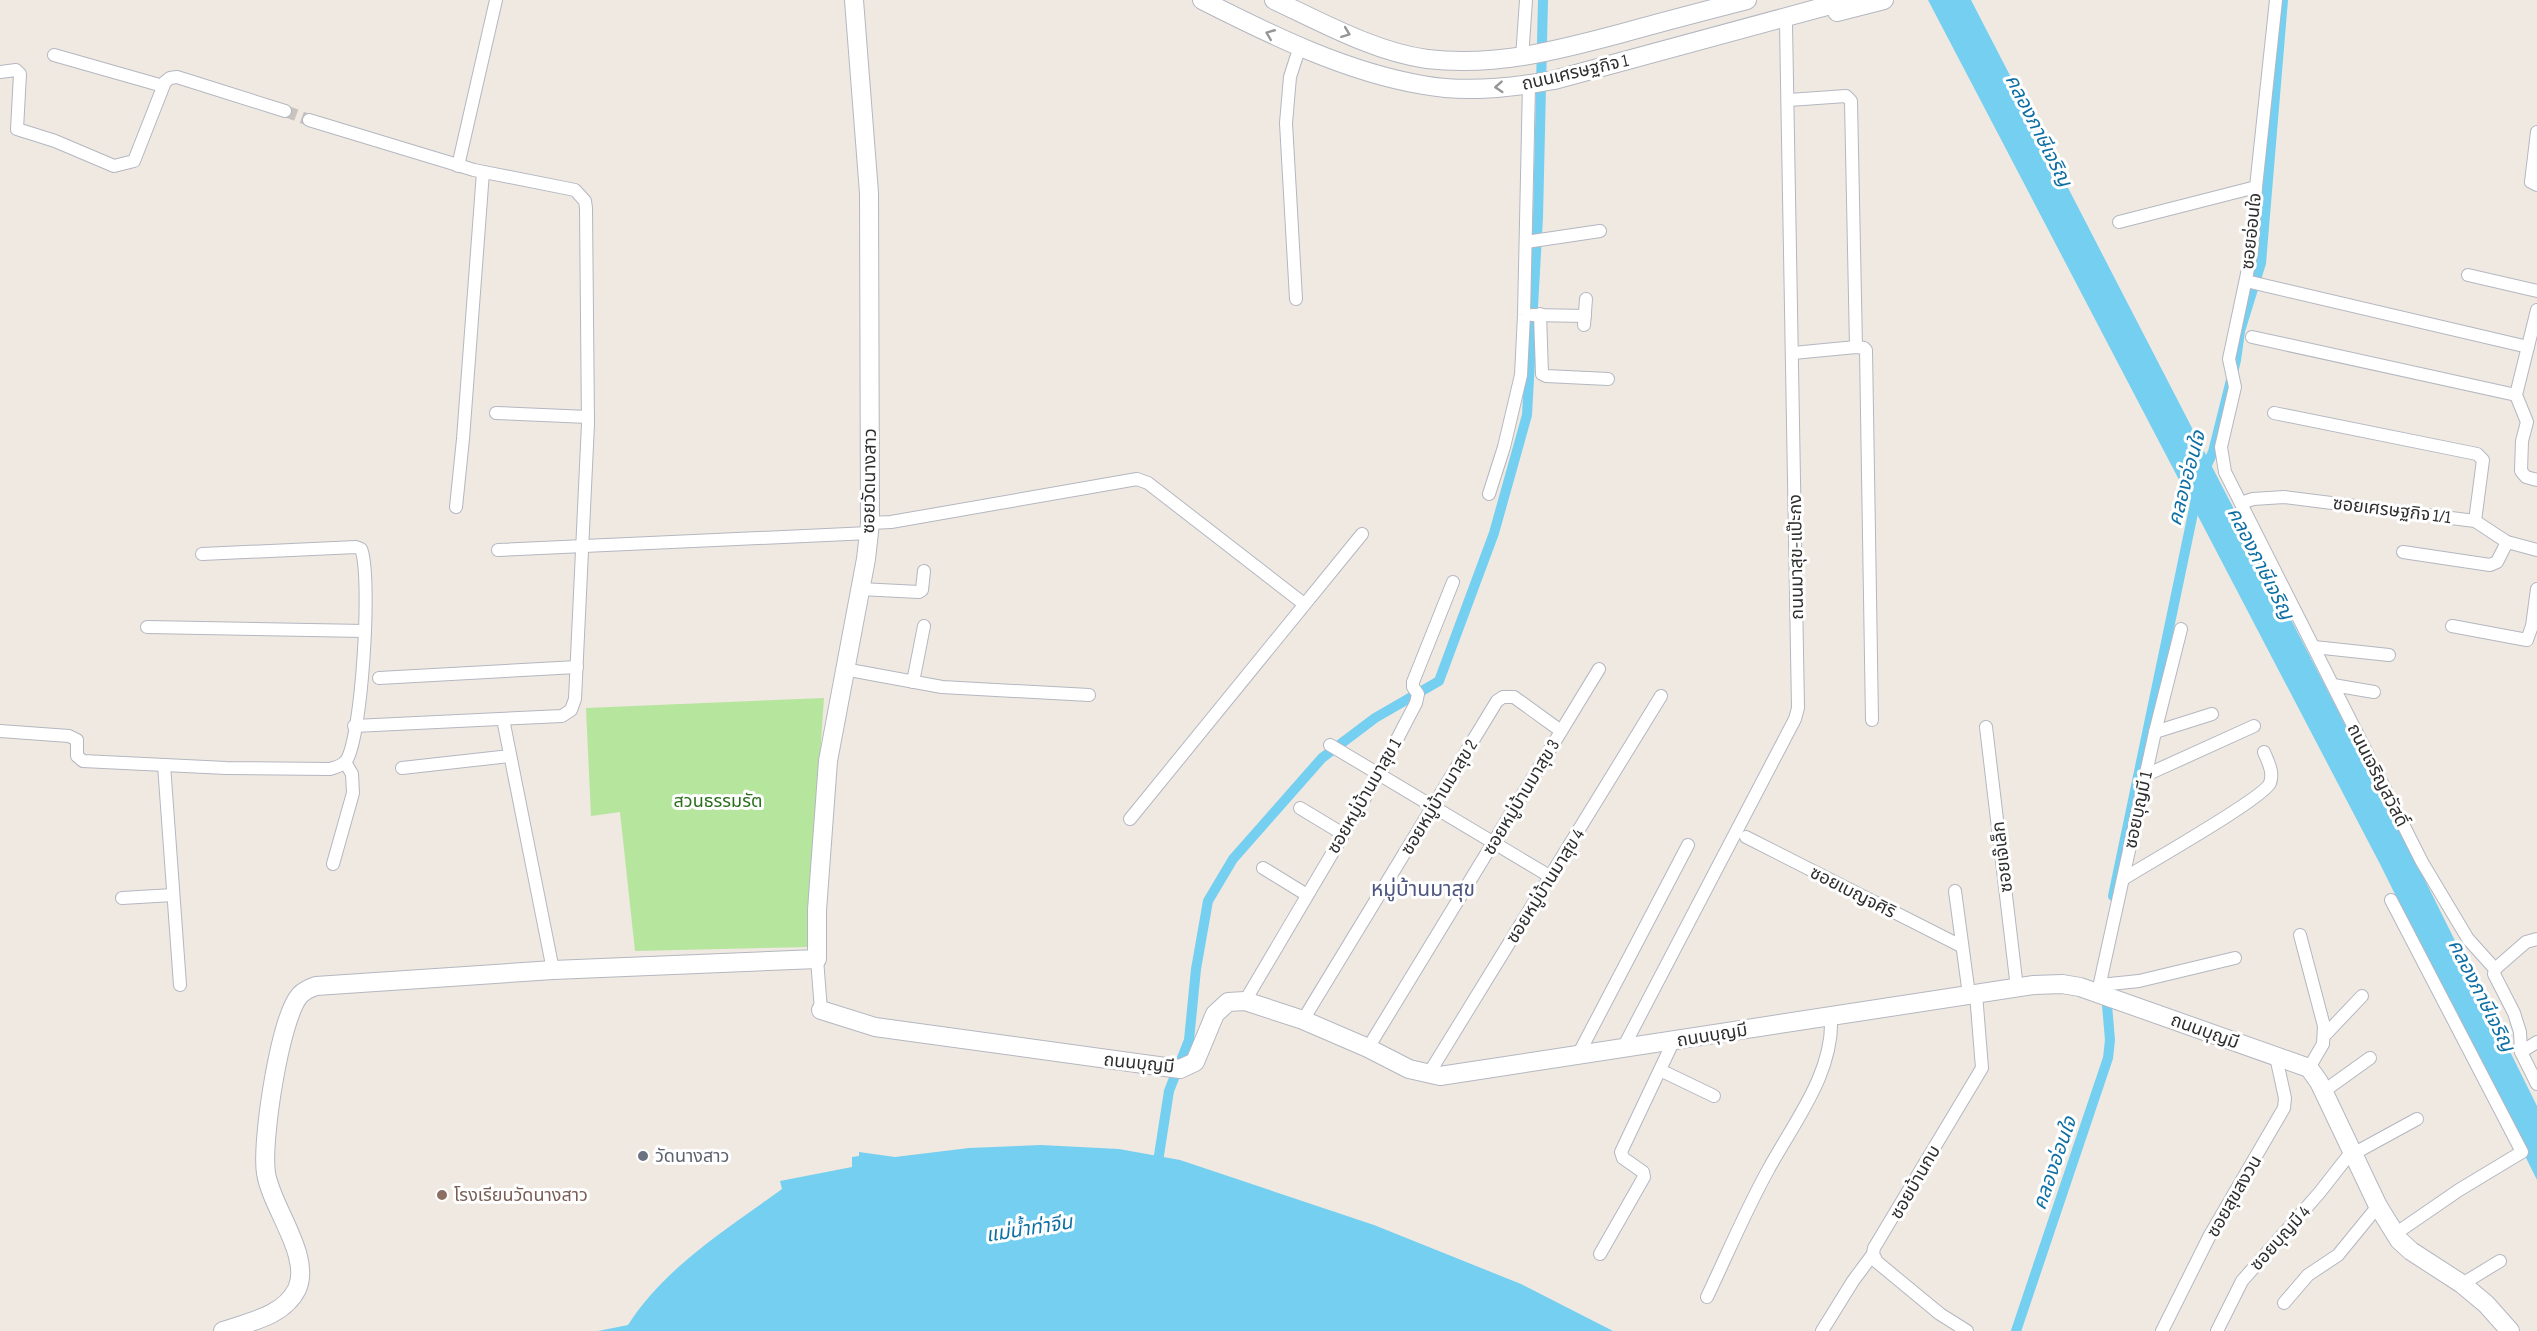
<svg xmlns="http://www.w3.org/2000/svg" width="2537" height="1331" font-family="'Sofia Sans Condensed','Noto Sans Thai',sans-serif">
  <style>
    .green { fill: #b6e59e }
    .water { fill: #75cff0 }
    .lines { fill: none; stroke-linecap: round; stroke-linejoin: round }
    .canal { stroke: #75cff0; stroke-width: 10 }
    .street-tunnel { stroke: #c8c4bd; stroke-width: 12; stroke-dasharray: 12 6; stroke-linecap: butt }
    .street-casing { stroke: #b4b7c1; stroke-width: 14 }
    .secondary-casing { stroke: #b4b7c1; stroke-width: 20 }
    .street { stroke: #fff; stroke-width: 12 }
    .secondary { stroke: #fff; stroke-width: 18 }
    .oneway { stroke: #969696 }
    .worship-dot { fill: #6b7280; stroke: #fff; stroke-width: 2 }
    .education-dot { fill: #8d6e63; stroke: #fff; stroke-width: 2 }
    .labels { text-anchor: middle; stroke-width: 6; stroke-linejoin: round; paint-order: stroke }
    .street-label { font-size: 18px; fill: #2e2e2e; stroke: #fff }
    .park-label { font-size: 18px; fill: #2c6e1b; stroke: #fff }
    .worship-label { font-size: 18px; fill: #5b616d; stroke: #fff; text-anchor: start }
    .education-label { font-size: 18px; fill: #785e54; stroke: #fff; text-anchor: start }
    .water-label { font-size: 20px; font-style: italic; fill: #0d6fa3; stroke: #fff }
    .quarter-label { font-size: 21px; fill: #4d5680; stroke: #fff }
  </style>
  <rect width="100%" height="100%" fill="#efe9e1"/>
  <polygon class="green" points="824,698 807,947 635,951 620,812 591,816 586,708"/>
  <g class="water">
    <polygon points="1928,0 1971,0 2410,850 2537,1106 2537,1180 2380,864"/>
    <path d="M1041 1145 1119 1149 1180 1160 1374 1225 1521 1284 1613 1331H598L628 1325C665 1267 727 1229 782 1189L780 1181 852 1167V1157L859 1156V1152L895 1157 969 1148Z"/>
  </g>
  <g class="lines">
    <g class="canal">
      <polyline points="2203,473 2213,452 2236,360 2240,331 2261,263 2283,0"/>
      <polyline points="2113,896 2197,494"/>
      <polyline points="1157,1168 1169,1091 1189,1040 1196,969 1208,901 1233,859 1322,758 1375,718 1439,681 1494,533 1527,415 1538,217 1543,0"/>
      <polyline points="2016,1331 2108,1058 2110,1040 2107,1005"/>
    </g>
    <polyline class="street-tunnel" points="285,111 309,120"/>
    <g class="street-casing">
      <g id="street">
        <polyline points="2276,0 2256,187 2252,250 2229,359 2235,387 2221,447 2225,472 2422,862 2468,939 2495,969 2494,974 2514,1013 2520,1032 2521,1052 2537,1084"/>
        <polyline points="54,55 163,86"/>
        <polyline points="1522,58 1526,0"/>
        <polyline points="0,72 16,70 20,74 17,129 55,141 114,166 134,161 165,82 170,78 177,77 285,111"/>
        <polyline points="1789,100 1846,96 1851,101 1856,347"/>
        <polyline points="309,120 474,170 575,190 585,201 586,208 588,424 575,699 571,710 562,716 354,726"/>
        <polyline points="2537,132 2531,182 2537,185"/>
        <polyline points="458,166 496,0"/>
        <polyline points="2119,222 2256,187"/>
        <polyline points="1526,242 1600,231"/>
        <polyline points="2468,275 2537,291"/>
        <polyline points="2246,281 2528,347"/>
        <polyline points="1296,299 1286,123 1290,77 1300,46"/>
        <polyline points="2537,310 2516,395 2527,422 2522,441 2521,471 2526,477 2537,480"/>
        <polyline points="1540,314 1542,374 1546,376 1608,379"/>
        <polyline points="1532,315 1585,316"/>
        <polyline points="1584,325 1586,299"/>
        <polyline points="2252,337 2516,395"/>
        <polyline points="1793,353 1856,347 1864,348 1866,350 1872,720"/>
        <polyline points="496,413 588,417"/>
        <polyline points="2274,413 2477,454 2483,460 2475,521"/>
        <polyline points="1489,494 1504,447 1521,375 1524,315 1529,84"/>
        <polyline points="2241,503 2253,499 2284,497 2475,521 2507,542 2537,550"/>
        <polyline points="456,507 463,439 483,172"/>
        <polyline points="870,523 891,522 1137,479 1148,483 1304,604"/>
        <polyline points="498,550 869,533"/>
        <polyline points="2403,552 2490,565 2497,562 2507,542"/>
        <polyline points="860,589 919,592 922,590 924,571"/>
        <polyline points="2452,626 2527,640 2532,626 2537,589"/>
        <polyline points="147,627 365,631"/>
        <polyline points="2314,647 2389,655"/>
        <polyline points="844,669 942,687 1089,695"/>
        <polyline points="379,678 577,667"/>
        <polyline points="913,682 924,626"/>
        <polyline points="2333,685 2374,692"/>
        <polyline points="503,719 553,970"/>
        <polyline points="1986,727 2017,988"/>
        <path d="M0 731 69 736 77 740V756L83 761 226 768 330 769C336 767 342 766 346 761 362 739 372 574 361 549L356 547 202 554"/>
        <polyline points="2155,732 2212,714"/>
        <polyline points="1330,745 1551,877"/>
        <polyline points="164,765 180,985"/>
        <polyline points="402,768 510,756"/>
        <polyline points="2146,775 2254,726"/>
        <polyline points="1300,808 1343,834"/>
        <polyline points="1130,819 1362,534"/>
        <polyline points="1746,837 1961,946"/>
        <polyline points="333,864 353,793 352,774 345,762"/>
        <polyline points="1263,868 1307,895"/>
        <path d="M2123 879C2145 865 2264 798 2270 783 2274 772 2268 762 2264 752"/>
        <polyline points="1955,891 1969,995"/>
        <polyline points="122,898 173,895"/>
        <polyline points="2391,900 2522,1152 2459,1190 2395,1234"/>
        <polyline points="2300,935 2324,1026 2323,1044 2309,1068"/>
        <polyline points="817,959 821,1010"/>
        <polyline points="2495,969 2526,942 2537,939"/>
        <polyline points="2100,985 2139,981 2235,958"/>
        <polyline points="2098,992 2155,732 2181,629"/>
        <polyline points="1245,1001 1379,774 1416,703 1418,694 1413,687 1413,682 1453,582"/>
        <polyline points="1303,1020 1497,701 1503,697 1514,697 1561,731"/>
        <polyline points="2324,1036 2362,996"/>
        <polyline points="1368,1048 1599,669"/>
        <polyline points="1623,1048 1795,719 1798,708 1786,24"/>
        <polyline points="2521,1052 2537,1042"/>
        <polyline points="1578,1055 1688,845"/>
        <polyline points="1660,1070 1714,1096"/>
        <polyline points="1428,1075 1661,696"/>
        <polyline points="2324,1091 2370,1058"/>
        <polyline points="2353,1154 2417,1119"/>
        <polyline points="1600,1254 1644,1177 1643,1172 1623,1158 1621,1152 1674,1040"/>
        <polyline points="2462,1284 2500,1261"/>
        <path d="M1707 1297C1727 1255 1745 1212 1767 1172 1793 1123 1834 1074 1831 1017"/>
        <polyline points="2284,1303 2308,1275 2338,1255 2378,1206"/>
        <polyline points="1822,1331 1853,1281 1873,1254"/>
        <polyline points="1967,1331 1940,1314 1877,1262 1873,1254 1874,1248 1982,1068 1976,994"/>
        <polyline points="2162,1331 2210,1235 2284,1108 2285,1098 2276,1057"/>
        <polyline points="2217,1331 2242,1281 2320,1192 2352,1151"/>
      </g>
    </g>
    <g class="secondary-casing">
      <g id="secondary">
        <path d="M1202 0C1271 35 1346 72 1423 85 1466 93 1511 88 1554 80L1849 0"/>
        <path d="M1274 0C1321 22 1375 52 1427 59 1494 67 1555 51 1619 34 1662 22 1704 11 1747 0"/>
        <polyline points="1837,12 1884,0"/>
        <polyline points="821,1010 875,1027 1180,1069 1195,1062 1215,1014 1228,1002 1245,1001 1303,1020 1368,1048 1409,1069 1440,1076 2034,985 2062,984 2080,987 2309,1068 2319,1082 2378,1206 2399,1240 2411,1251 2462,1284 2486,1304 2510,1331"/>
        <path d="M223 1331C249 1322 284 1316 297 1289 312 1256 271 1207 266 1173 261 1142 280 1017 300 995 305 990 310 988 316 986L553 970 817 959V910L828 761 866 559 870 523 869 193 854 0"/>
      </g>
    </g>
    <use href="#street" class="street"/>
    <use href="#secondary" class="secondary"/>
  </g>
  <defs><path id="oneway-chevron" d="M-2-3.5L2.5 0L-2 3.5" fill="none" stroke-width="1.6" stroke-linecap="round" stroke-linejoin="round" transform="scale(1.5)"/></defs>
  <g class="oneway">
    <use href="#oneway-chevron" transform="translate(1346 33) rotate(21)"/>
    <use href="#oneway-chevron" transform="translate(1270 34) rotate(-158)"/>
    <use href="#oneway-chevron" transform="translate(1499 87) rotate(176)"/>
  </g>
  <circle class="worship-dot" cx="643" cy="1156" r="6"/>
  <circle class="education-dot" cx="442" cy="1195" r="6"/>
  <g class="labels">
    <g class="street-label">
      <text transform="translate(1575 72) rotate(-13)" y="6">ถนนเศรษฐกิจ 1</text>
      <text transform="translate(2251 231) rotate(-84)" y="6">ซอยอ่อนใจ</text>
      <text transform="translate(869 481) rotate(-89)" y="6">ซอยวัดนางสาว</text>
      <text transform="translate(2392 510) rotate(7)" y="6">ซอยเศรษฐกิจ 1/1</text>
      <text transform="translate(1796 557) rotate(-91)" y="6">ถนนมาสุข-แป๊ะกง</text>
      <text transform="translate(2378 775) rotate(63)" y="6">ถนนเจริญสวัสดิ์</text>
      <text transform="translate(1364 796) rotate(-60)" y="6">ซอยหมู่บ้านมาสุข 1</text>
      <text transform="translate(1439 797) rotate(-59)" y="6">ซอยหมู่บ้านมาสุข 2</text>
      <text transform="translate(1521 797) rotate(-59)" y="6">ซอยหมู่บ้านมาสุข 3</text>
      <text transform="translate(2138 810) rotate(-78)" y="6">ซอยบุญมี 1</text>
      <text transform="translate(2002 857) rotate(-97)" y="6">ซอยเจ๊เล็ก</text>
      <text transform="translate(1545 886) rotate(-58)" y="6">ซอยหมู่บ้านมาสุข 4</text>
      <text transform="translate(1853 892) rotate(27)" y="6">ซอยเบญจศิริ</text>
      <text transform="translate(2205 1031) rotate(20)" y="6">ถนนบุญมี</text>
      <text transform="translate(1712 1035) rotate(-9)" y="6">ถนนบุญมี</text>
      <text transform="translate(1139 1063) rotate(6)" y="6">ถนนบุญมี</text>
      <text transform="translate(1915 1182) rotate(-60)" y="6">ซอยบ้านกบ</text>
      <text transform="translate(2234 1196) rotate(-60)" y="6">ซอยสุขสงวน</text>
      <text transform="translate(2280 1238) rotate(-48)" y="6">ซอยบุญมี 4</text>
    </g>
    <g class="park-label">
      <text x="718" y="807">สวนธรรมรัต</text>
    </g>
    <g class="worship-label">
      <text x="655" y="1162">วัดนางสาว</text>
    </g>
    <g class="education-label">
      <text x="454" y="1201">โรงเรียนวัดนางสาว</text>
    </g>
    <g class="water-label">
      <text transform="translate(2039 130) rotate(63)" y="7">คลองภาษีเจริญ</text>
      <text transform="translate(2186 478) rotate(-75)" y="7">คลองอ่อนใจ</text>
      <text transform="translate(2261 563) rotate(63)" y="7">คลองภาษีเจริญ</text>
      <text transform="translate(2482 995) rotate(63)" y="7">คลองภาษีเจริญ</text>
      <text transform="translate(2054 1163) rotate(-71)" y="7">คลองอ่อนใจ</text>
      <text transform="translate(1029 1228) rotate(-9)" y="7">แม่น้ำท่าจีน</text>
    </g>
    <g class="quarter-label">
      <text x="1423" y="896">หมู่บ้านมาสุข</text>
    </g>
  </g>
</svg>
